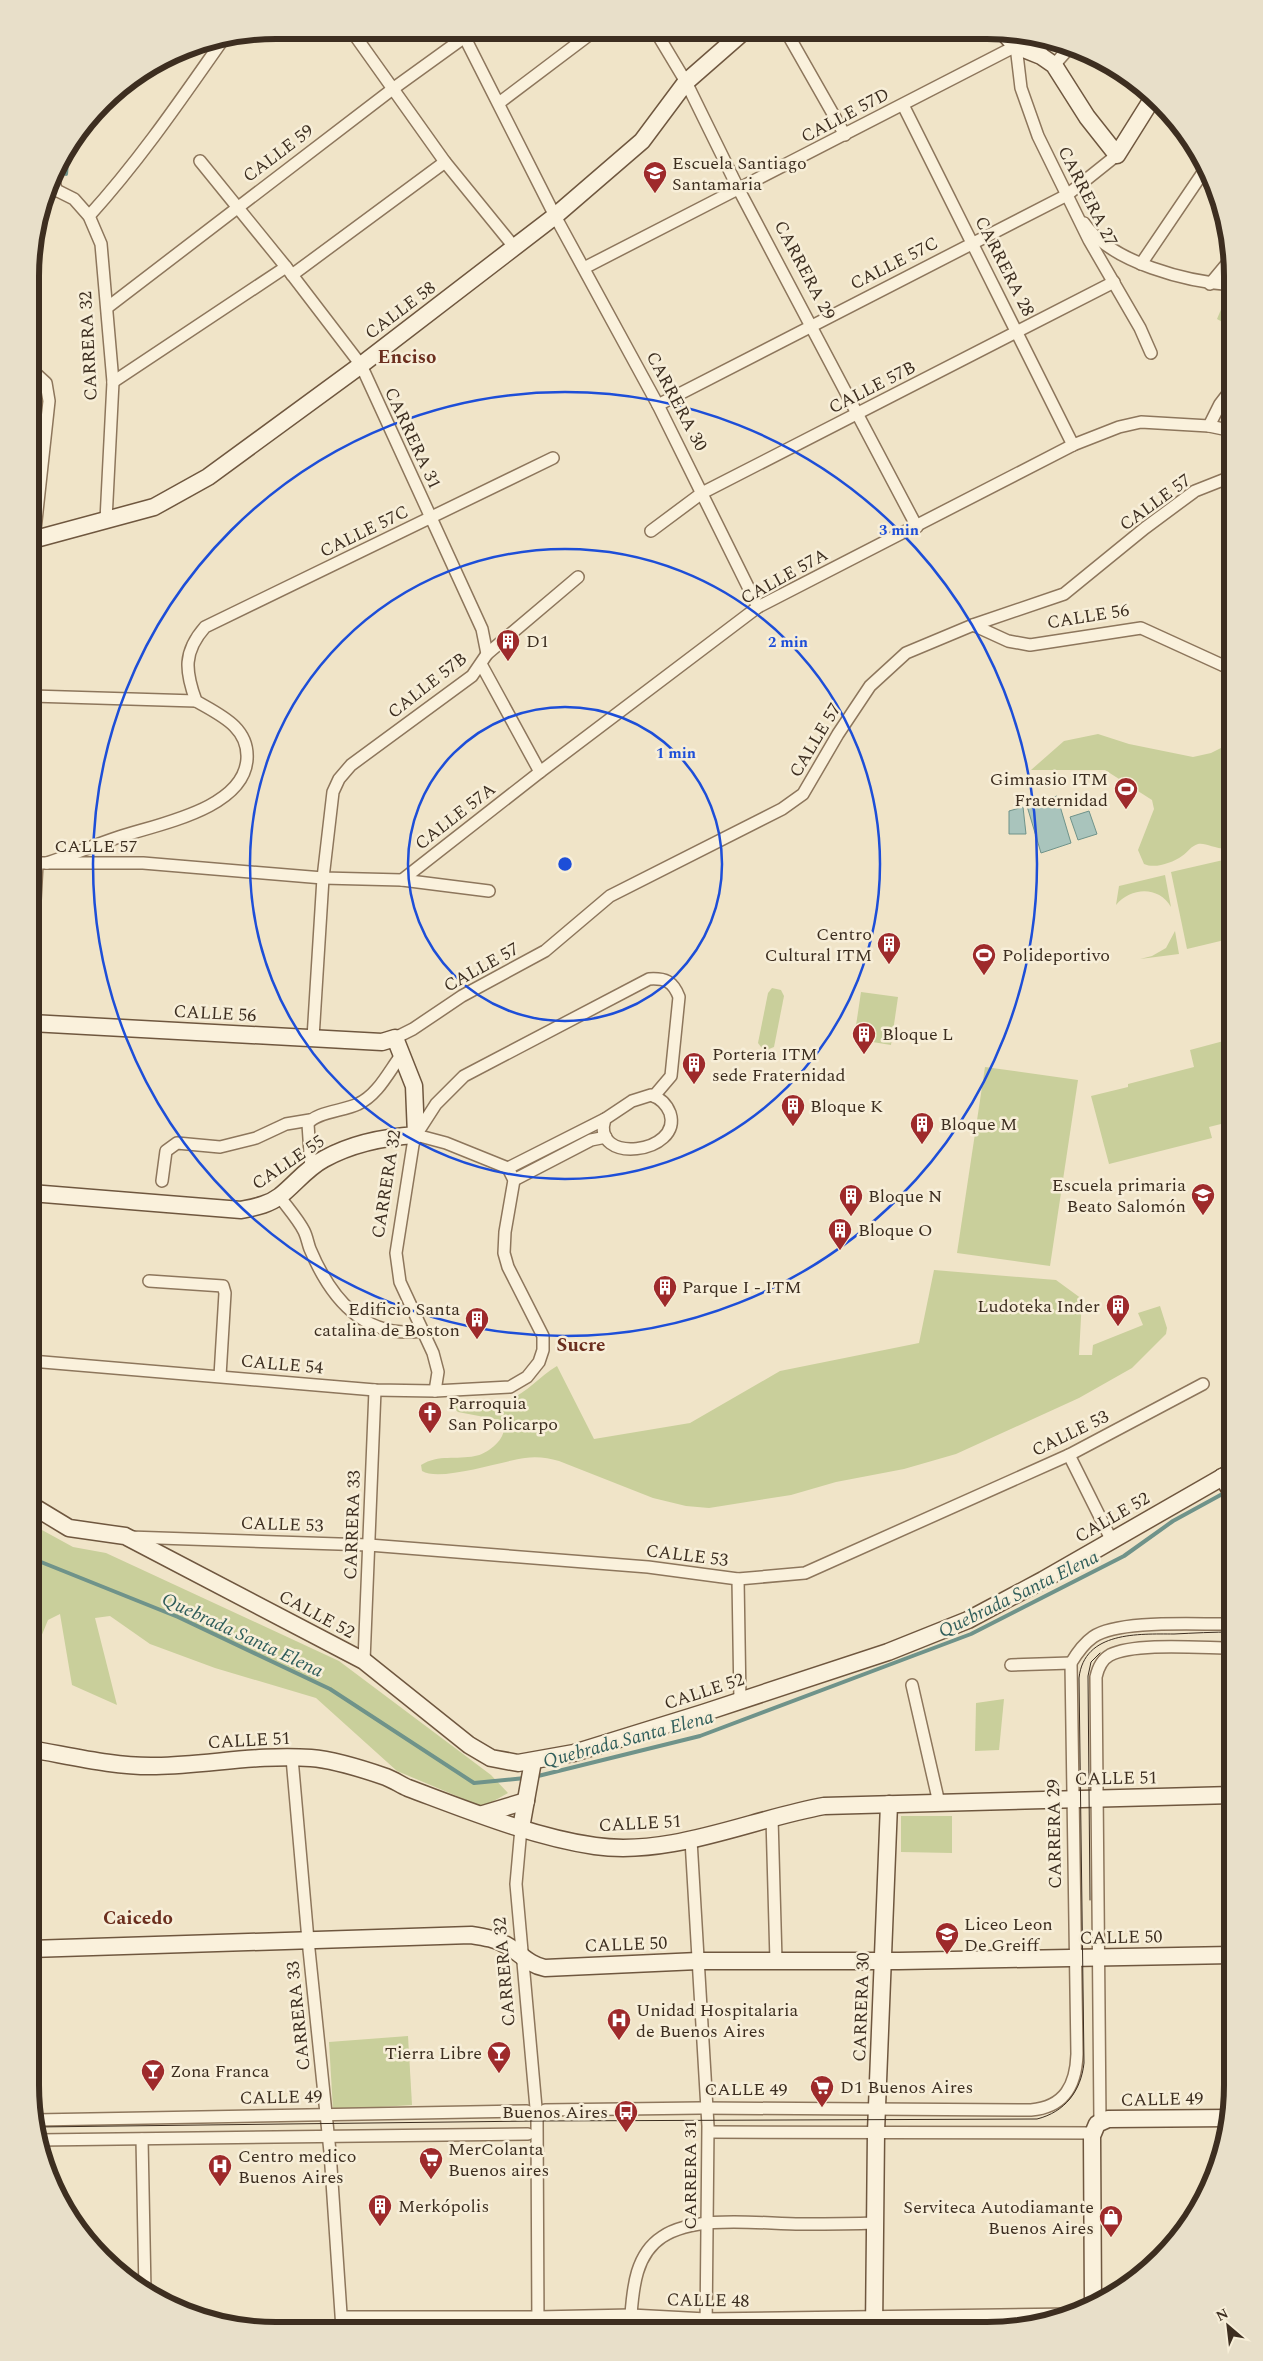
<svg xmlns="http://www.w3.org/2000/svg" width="1263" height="2361" font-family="Spectral,serif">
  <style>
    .green { fill: #c9cf9b }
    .water { fill: #a9c4bc; stroke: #6f938a }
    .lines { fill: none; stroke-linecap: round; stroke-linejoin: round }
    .stream { stroke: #6f938a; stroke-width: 4 }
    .street-casing { stroke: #8d765c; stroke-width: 14 }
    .secondary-casing { stroke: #6f573f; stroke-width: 19 }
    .street { stroke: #faf1dc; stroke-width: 11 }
    .secondary { stroke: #faf1dc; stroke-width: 16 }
    .tram { stroke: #3d2e20; stroke-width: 1 }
    .ring { fill: none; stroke: #1d4ed8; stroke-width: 2.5 }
    .labels { text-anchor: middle; stroke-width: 5; stroke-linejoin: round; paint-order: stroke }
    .street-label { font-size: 18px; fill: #3d2e20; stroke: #f7eed8 }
    .poi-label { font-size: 18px; fill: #3d2e20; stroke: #f7eed8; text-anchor: start }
    .neighbourhood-label { font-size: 19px; font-weight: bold; fill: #6b2e1e; stroke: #f7eed8 }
    .water-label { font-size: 19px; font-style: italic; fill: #2f5d5a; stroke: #f7eed8 }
    .rim { fill: none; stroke: #3d2e20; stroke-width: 6 }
    .centre { fill: #1d4ed8; stroke: #f7eed8; stroke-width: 2.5 }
    .ring-label { font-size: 15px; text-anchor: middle; font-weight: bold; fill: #1d4ed8; stroke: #f7eed8; stroke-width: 5; stroke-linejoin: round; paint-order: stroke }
  </style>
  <rect width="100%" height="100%" fill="#f0e4c8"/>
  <g class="green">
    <polygon points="1233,281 1233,328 1217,319"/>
    <path d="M1098 734 1129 744 1193 757 1211 753 1233 742V848C1217 851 1206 842 1198 844 1191 846 1188 852 1182 856 1172 863 1155 869 1144 864L1138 850 1154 809 1152 800 1105 770H1031L1064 741Z"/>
    <polygon points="1232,858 1233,938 1187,949 1171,872"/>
    <path d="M1165 875 1171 907C1159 886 1131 887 1116 905L1119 886Z"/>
    <polygon points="1175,931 1179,954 1140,959 1152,956 1166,948"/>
    <polygon points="772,988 781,990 784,996 774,1047 764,1051 758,1043 768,993"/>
    <polygon points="861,992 898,997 891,1045 854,1039"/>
    <polygon points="1231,1039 1233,1121 1209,1127 1212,1138 1109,1164 1091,1096 1128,1087 1128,1084 1194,1067 1190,1050"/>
    <polygon points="985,1067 1078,1080 1050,1266 957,1253"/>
    <path d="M934 1270 1056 1280 1082 1299 1079 1355H1092L1093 1345 1143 1325 1138 1313 1160 1306 1167 1328 1166 1334 1132 1368 1079 1398 956 1454 904 1469 836 1482 791 1495 709 1508 686 1506 653 1498 559 1461C548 1458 537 1456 525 1458 502 1461 440 1482 422 1471L421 1465C439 1454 456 1460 475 1456 489 1454 513 1434 500 1420L458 1412 455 1409 456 1405C470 1400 487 1405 502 1402 525 1396 538 1377 557 1366L594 1439 690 1423 780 1371 919 1343Z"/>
    <polygon points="31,1524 73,1547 106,1553 339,1661 491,1775 508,1793 483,1807 397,1771 316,1698 215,1668 150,1644 110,1616 95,1618 117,1705 72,1685 60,1614 48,1620 30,1664"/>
    <polygon points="1004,1699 999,1750 975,1751 976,1703"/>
    <polygon points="901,1816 952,1816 952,1853 901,1852"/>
    <polygon points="408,2036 412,2105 333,2110 329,2042"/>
  </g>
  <g class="water">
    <polygon points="1057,796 1071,843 1041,853 1027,806"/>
    <polygon points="1023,807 1026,834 1009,834 1009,811"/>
    <polygon points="1089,811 1097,834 1078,840 1070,817"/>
  </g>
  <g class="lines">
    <g class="stream">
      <polyline points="66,174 68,151"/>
      <polyline points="31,1558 178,1617 330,1689 474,1783 525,1778"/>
      <polyline points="534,1777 700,1736 971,1634 1124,1556 1173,1521 1226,1492"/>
    </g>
    <g class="street-casing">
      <g id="street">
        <polyline points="351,30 445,162 515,248"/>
        <polyline points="656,32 686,82 739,190 917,527"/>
        <polyline points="787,33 845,135"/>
        <polyline points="465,38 555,216 658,405 758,607"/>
        <polyline points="1041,56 1041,37"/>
        <polyline points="1054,65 1070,47"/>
        <polyline points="499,103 593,32"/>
        <polyline points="903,105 1073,445"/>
        <polyline points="200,161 286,267 361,365 482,629 487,654"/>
        <polyline points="56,190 74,199 89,216 101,244 113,382 106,520"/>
        <polyline points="47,195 56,190 53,176"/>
        <path d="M89 216C139 161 180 101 222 41"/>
        <path d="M1084 223C1111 263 1188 282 1233 285"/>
        <polyline points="1141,264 1206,168"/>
        <polyline points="584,268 1016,46 1021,88 1038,136 1089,240 1140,328 1151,353"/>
        <polyline points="292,275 445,162"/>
        <polyline points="1210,284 1230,260"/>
        <polyline points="108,307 394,88 473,31"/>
        <polyline points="113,382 286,267"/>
        <polyline points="32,404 34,372 32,362"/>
        <polyline points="658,405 1067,195 1117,155"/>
        <polyline points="1209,426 1220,404 1233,387"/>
        <polyline points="651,531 702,493 1114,282"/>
        <polyline points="34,539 49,401 46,383 34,372"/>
        <polyline points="973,625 1008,641 1030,645 1141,628 1233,670"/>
        <polyline points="481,664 540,772"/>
        <polyline points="32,696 196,701"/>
        <polyline points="31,863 143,863 323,878 402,880 489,891"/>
        <path d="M47 863C71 855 95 845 119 837 158 824 244 809 247 759 249 727 220 715 196 701 185 671 183 652 205 627L553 458"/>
        <polyline points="402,880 540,772 758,607 1073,445 1119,427 1141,422 1209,426 1233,431"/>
        <polyline points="31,975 37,863"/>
        <polyline points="313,1038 323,878 333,792 339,779 351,765 472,676 487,654 578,577"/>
        <polyline points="395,1038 413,1029 462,996 545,951 610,896 782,809 803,794 838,734 870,686 906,653 973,625 1064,594 1145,528 1195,491 1233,476"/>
        <path d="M651 1095C660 1098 666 1103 670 1113 683 1154 590 1165 605 1119L632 1101Z"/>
        <path d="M311 1168 308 1124C315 1112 344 1111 358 1104 378 1095 389 1071 402 1054"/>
        <polyline points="508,1168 605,1119"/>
        <polyline points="514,1180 591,1140 606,1137"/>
        <polyline points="162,1181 166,1151 177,1143 220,1147 256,1138 286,1124 310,1120"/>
        <path d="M279 1196C287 1207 298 1219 304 1231 307 1237 308 1244 310 1249 331 1299 364 1339 422 1331"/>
        <polyline points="149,1281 223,1286 225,1293 220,1376"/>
        <polyline points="1233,1320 1230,1310 1233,1300"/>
        <polyline points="31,1361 375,1390 435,1391 510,1387 527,1377 539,1362 543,1350 543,1336 508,1267 504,1253 505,1232 514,1180 508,1168 446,1143 416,1135"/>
        <path d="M435 1391 438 1372 433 1353 400 1282 396 1253 413 1145 416 1135 436 1104 464 1076 649 979C665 978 673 981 679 997L671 1076 654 1096"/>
        <polyline points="1069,1455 1111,1539"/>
        <polyline points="129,1537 369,1545 648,1567 738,1579 805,1573 1069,1455 1203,1384"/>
        <polyline points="738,1579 740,1701"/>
        <polyline points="364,1661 375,1390"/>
        <polyline points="1011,1665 1071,1663"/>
        <polyline points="912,1685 939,1803"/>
        <polyline points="292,1758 308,1940 330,2152 342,2329"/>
        <polyline points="772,1818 776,1961"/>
        <polyline points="521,1828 516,1884 537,2119 538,2330"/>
        <polyline points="691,1840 708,2126 706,2330"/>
        <path d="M545 2110 701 2108 1031 2110C1065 2107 1076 2085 1077 2054L1071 1663C1077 1653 1083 1644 1093 1637 1119 1619 1199 1625 1233 1624"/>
        <polyline points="36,2120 527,2111"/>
        <path d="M1100 2122 1096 1677C1098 1668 1101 1660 1110 1655 1135 1642 1203 1648 1233 1648"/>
        <polyline points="709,2132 1093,2133"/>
        <polyline points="142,2139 145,2291"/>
        <polyline points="39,2140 528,2134"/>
        <path d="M631 2315C633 2287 636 2254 662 2237 697 2214 761 2224 801 2224 825 2224 850 2224 874 2223"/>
        <polyline points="342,2317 538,2317 631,2315 706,2319 1074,2314"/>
      </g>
    </g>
    <g class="secondary-casing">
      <g id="secondary">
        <polyline points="1005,34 1016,46 1041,56 1054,65 1087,117 1117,155 1154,96"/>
        <polyline points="32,540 154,507 208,477 361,365 555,216 642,141 686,82 742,33"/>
        <path d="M31 1193 241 1210C255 1207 268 1205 280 1196 295 1184 307 1168 324 1159 353 1143 384 1137 416 1135L414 1086 395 1038 382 1042 31 1023"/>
        <polyline points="1222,1477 1233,1494"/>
        <polyline points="31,1505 69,1528 125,1536 364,1661 469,1745 491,1758 518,1763 574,1753 703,1713 888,1652 968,1620 1043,1580 1233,1471"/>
        <path d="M30 1749C71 1756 114 1767 156 1766 208 1765 259 1754 311 1758 335 1760 363 1769 386 1777 394 1780 401 1785 408 1788 467 1810 533 1837 595 1846 671 1857 751 1819 824 1806L1233 1795"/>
        <polyline points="483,1814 526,1801"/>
        <polyline points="521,1828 533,1761"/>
        <path d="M30 1949 471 1935C484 1937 497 1939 508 1946 521 1954 529 1965 545 1968L698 1961H899L1232 1955"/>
        <polyline points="1093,2304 1092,2136 1097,2124 1108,2119 1229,2118"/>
        <polyline points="874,2331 876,2132 889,1804"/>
      </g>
    </g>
    <use href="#street" class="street"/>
    <use href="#secondary" class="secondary"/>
    <g class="tram">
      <polyline points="1090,1900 1088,1676 1091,1662 1100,1653"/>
      <path d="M37 2127 536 2121 1037 2119C1065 2112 1081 2091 1084 2063L1079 1678C1084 1631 1139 1634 1174 1634 1194 1633 1213 1632 1233 1632"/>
    </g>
  </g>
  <g class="ring">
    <circle cx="565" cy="864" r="157"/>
    <circle cx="565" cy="864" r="315"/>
    <circle cx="565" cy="864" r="472"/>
  </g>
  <defs>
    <g id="school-pin" transform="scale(1.25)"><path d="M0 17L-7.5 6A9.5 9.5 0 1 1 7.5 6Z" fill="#9e2a2b" stroke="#f7eed8"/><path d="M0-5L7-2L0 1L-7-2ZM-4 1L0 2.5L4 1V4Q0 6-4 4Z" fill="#fff"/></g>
    <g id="building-pin" transform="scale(1.25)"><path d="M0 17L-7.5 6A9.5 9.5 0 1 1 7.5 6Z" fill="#9e2a2b" stroke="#f7eed8"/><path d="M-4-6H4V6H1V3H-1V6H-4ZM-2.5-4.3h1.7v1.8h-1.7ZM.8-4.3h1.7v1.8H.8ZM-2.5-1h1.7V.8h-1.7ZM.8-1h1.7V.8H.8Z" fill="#fff"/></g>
    <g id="stadium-pin" transform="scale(1.25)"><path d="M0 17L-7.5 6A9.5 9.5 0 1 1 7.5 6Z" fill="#9e2a2b" stroke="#f7eed8"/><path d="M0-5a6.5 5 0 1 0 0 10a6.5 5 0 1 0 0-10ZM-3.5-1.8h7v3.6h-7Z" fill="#fff"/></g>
    <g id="church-pin" transform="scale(1.25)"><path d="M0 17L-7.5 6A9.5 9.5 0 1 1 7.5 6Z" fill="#9e2a2b" stroke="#f7eed8"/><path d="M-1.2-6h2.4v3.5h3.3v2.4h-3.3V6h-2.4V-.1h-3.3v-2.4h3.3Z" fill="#fff"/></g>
    <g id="hospital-pin" transform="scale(1.25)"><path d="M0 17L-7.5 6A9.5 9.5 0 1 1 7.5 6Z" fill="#9e2a2b" stroke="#f7eed8"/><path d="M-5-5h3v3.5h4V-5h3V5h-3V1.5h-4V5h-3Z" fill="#fff"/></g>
    <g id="bar-pin" transform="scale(1.25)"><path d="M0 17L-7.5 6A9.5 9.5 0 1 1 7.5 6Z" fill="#9e2a2b" stroke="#f7eed8"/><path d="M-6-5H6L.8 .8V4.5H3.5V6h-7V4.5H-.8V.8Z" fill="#fff"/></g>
    <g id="supermarket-pin" transform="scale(1.25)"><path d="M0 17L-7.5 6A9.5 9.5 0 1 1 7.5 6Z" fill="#9e2a2b" stroke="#f7eed8"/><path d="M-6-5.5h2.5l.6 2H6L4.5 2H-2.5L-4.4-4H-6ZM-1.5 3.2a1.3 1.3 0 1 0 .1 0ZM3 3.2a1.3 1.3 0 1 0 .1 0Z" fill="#fff"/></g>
    <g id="bus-pin" transform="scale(1.25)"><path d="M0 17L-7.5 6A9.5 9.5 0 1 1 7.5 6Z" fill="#9e2a2b" stroke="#f7eed8"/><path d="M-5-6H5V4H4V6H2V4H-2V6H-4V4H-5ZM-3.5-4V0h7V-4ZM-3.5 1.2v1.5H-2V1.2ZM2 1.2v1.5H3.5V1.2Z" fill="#fff"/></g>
    <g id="shop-pin" transform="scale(1.25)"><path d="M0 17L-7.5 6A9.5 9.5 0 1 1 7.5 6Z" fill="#9e2a2b" stroke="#f7eed8"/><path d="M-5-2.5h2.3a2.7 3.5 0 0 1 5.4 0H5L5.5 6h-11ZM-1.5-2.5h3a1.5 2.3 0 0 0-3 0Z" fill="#fff"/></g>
  </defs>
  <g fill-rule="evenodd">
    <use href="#school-pin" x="655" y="173"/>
    <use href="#building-pin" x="508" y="641"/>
    <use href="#stadium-pin" x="1126" y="789"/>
    <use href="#building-pin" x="889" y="944"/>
    <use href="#stadium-pin" x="984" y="955"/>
    <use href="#building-pin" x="864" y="1034"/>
    <use href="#building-pin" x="694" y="1064"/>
    <use href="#building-pin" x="793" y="1106"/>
    <use href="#building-pin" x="922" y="1124"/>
    <use href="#school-pin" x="1203" y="1195"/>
    <use href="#building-pin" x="851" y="1196"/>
    <use href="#building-pin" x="840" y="1230"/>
    <use href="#building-pin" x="665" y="1287"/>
    <use href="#building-pin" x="1118" y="1306"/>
    <use href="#building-pin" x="477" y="1319"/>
    <use href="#church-pin" x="430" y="1413"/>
    <use href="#school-pin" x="947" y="1934"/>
    <use href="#hospital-pin" x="619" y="2020"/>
    <use href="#bar-pin" x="499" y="2053"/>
    <use href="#bar-pin" x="153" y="2071"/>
    <use href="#supermarket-pin" x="822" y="2087"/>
    <use href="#bus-pin" x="626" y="2112"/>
    <use href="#supermarket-pin" x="431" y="2159"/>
    <use href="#hospital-pin" x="220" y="2166"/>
    <use href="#building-pin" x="380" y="2206"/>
    <use href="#shop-pin" x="1111" y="2217"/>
  </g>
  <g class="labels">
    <g class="street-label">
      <text transform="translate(845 115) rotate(-28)" y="6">CALLE 57D</text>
      <text transform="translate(278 153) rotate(-37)" y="6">CALLE 59</text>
      <text transform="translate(1088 196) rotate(63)" y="6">CARRERA 27</text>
      <text transform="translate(894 263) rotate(-27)" y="6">CALLE 57C</text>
      <text transform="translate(1005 266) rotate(63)" y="6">CARRERA 28</text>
      <text transform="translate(805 270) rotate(62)" y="6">CARRERA 29</text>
      <text transform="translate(400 310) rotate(-37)" y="6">CALLE 58</text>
      <text transform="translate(88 346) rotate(-93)" y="6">CARRERA 32</text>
      <text transform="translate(872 387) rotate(-27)" y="6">CALLE 57B</text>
      <text transform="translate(677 401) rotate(62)" y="6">CARRERA 30</text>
      <text transform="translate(413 438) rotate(65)" y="6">CARRERA 31</text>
      <text transform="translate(1155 502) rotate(-36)" y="6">CALLE 57</text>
      <text transform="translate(364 531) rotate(-26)" y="6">CALLE 57C</text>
      <text transform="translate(784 576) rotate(-29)" y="6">CALLE 57A</text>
      <text transform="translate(1088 616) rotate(-9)" y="6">CALLE 56</text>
      <text transform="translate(427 685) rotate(-38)" y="6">CALLE 57B</text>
      <text transform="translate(815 740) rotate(-59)" y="6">CALLE 57</text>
      <text transform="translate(455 816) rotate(-38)" y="6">CALLE 57A</text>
      <text x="96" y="852">CALLE 57</text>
      <text transform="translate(481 967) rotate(-29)" y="6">CALLE 57</text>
      <text transform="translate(215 1013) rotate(3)" y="6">CALLE 56</text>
      <text transform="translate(288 1162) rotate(-34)" y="6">CALLE 55</text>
      <text transform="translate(386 1184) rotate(-81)" y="6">CARRERA 32</text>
      <text transform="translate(282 1364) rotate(5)" y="6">CALLE 54</text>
      <text transform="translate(1070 1433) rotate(-26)" y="6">CALLE 53</text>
      <text transform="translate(1112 1517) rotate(-30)" y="6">CALLE 52</text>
      <text transform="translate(282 1524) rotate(2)" y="6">CALLE 53</text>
      <text transform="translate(352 1525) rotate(-88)" y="6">CARRERA 33</text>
      <text transform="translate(687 1555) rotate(7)" y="6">CALLE 53</text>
      <text transform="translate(317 1614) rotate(28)" y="6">CALLE 52</text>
      <text transform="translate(704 1691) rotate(-18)" y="6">CALLE 52</text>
      <text transform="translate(249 1740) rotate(-3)" y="6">CALLE 51</text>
      <text transform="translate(1116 1778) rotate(-1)" y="6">CALLE 51</text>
      <text transform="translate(640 1823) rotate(-3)" y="6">CALLE 51</text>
      <text transform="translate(1054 1834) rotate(-91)" y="6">CARRERA 29</text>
      <text transform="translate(1121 1937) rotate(-1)" y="6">CALLE 50</text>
      <text transform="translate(626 1944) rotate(-2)" y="6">CALLE 50</text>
      <text transform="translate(504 1972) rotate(-95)" y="6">CARRERA 32</text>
      <text transform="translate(861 2007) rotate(-88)" y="6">CARRERA 30</text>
      <text transform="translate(298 2016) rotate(-96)" y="6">CARRERA 33</text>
      <text x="746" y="2095">CALLE 49</text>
      <text transform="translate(281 2097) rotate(-1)" y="6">CALLE 49</text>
      <text transform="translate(1162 2099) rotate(-1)" y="6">CALLE 49</text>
      <text transform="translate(690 2175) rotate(-90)" y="6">CARRERA 31</text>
      <text transform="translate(708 2300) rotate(1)" y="6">CALLE 48</text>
    </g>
    <g class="poi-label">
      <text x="672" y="169">Escuela Santiago<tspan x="672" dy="21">Santamaria</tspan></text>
      <text x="526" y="647">D1</text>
      <text x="1108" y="785" text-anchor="end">Gimnasio ITM<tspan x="1108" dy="21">Fraternidad</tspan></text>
      <text x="872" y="940" text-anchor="end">Centro<tspan x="872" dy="21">Cultural ITM</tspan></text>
      <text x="1002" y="961">Polideportivo</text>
      <text x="882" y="1040">Bloque L</text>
      <text x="712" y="1060">Porteria ITM<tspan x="712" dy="21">sede Fraternidad</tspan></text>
      <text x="810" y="1112">Bloque K</text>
      <text x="940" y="1130">Bloque M</text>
      <text x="1186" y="1191" text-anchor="end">Escuela primaria<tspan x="1186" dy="21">Beato Salomón</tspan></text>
      <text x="868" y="1202">Bloque N</text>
      <text x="858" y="1236">Bloque O</text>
      <text x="682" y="1293">Parque I - ITM</text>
      <text x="1100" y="1312" text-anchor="end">Ludoteka Inder</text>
      <text x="460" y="1315" text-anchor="end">Edificio Santa<tspan x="460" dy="21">catalina de Boston</tspan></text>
      <text x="448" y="1409">Parroquia<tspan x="448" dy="21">San Policarpo</tspan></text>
      <text x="964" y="1930">Liceo Leon<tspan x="964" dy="21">De Greiff</tspan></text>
      <text x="636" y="2016">Unidad Hospitalaria<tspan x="636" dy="21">de Buenos Aires</tspan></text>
      <text x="482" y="2059" text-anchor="end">Tierra Libre</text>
      <text x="170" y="2077">Zona Franca</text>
      <text x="840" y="2093">D1 Buenos Aires</text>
      <text x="608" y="2118" text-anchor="end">Buenos Aires</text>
      <text x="448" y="2155">MerColanta<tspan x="448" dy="21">Buenos aires</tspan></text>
      <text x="238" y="2162">Centro medico<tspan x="238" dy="21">Buenos Aires</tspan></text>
      <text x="398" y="2212">Merkópolis</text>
      <text x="1094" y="2213" text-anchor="end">Serviteca Autodiamante<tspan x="1094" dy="21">Buenos Aires</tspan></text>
    </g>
    <g class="neighbourhood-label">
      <text x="407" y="363">Enciso</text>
      <text x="581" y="1351">Sucre</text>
      <text x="138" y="1924">Caicedo</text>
    </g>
    <g class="water-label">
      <text transform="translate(1018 1593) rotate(-26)" y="7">Quebrada Santa Elena</text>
      <text transform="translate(243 1634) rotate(25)" y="7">Quebrada Santa Elena</text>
      <text transform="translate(628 1738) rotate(-15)" y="7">Quebrada Santa Elena</text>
    </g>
  </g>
  <path d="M0 0H1263V2361H0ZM276 39H987A237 237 0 0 1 1224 276V2085A237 237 0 0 1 987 2322H276A237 237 0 0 1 39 2085V276A237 237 0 0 1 276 39Z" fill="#e8dfc9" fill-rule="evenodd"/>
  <path class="rim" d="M276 39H987A237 237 0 0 1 1224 276V2085A237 237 0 0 1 987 2322H276A237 237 0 0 1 39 2085V276A237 237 0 0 1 276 39Z"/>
  <circle cx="565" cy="864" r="8" class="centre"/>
  <g class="ring-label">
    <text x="899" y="535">3 min</text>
    <text x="788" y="647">2 min</text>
    <text x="676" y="758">1 min</text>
  </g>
  <g transform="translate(1228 2326) rotate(332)" stroke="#f7eed8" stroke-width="4" paint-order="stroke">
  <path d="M0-4L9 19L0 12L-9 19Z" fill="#3d2e20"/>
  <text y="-8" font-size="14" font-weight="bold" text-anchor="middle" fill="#3d2e20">N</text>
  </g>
</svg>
